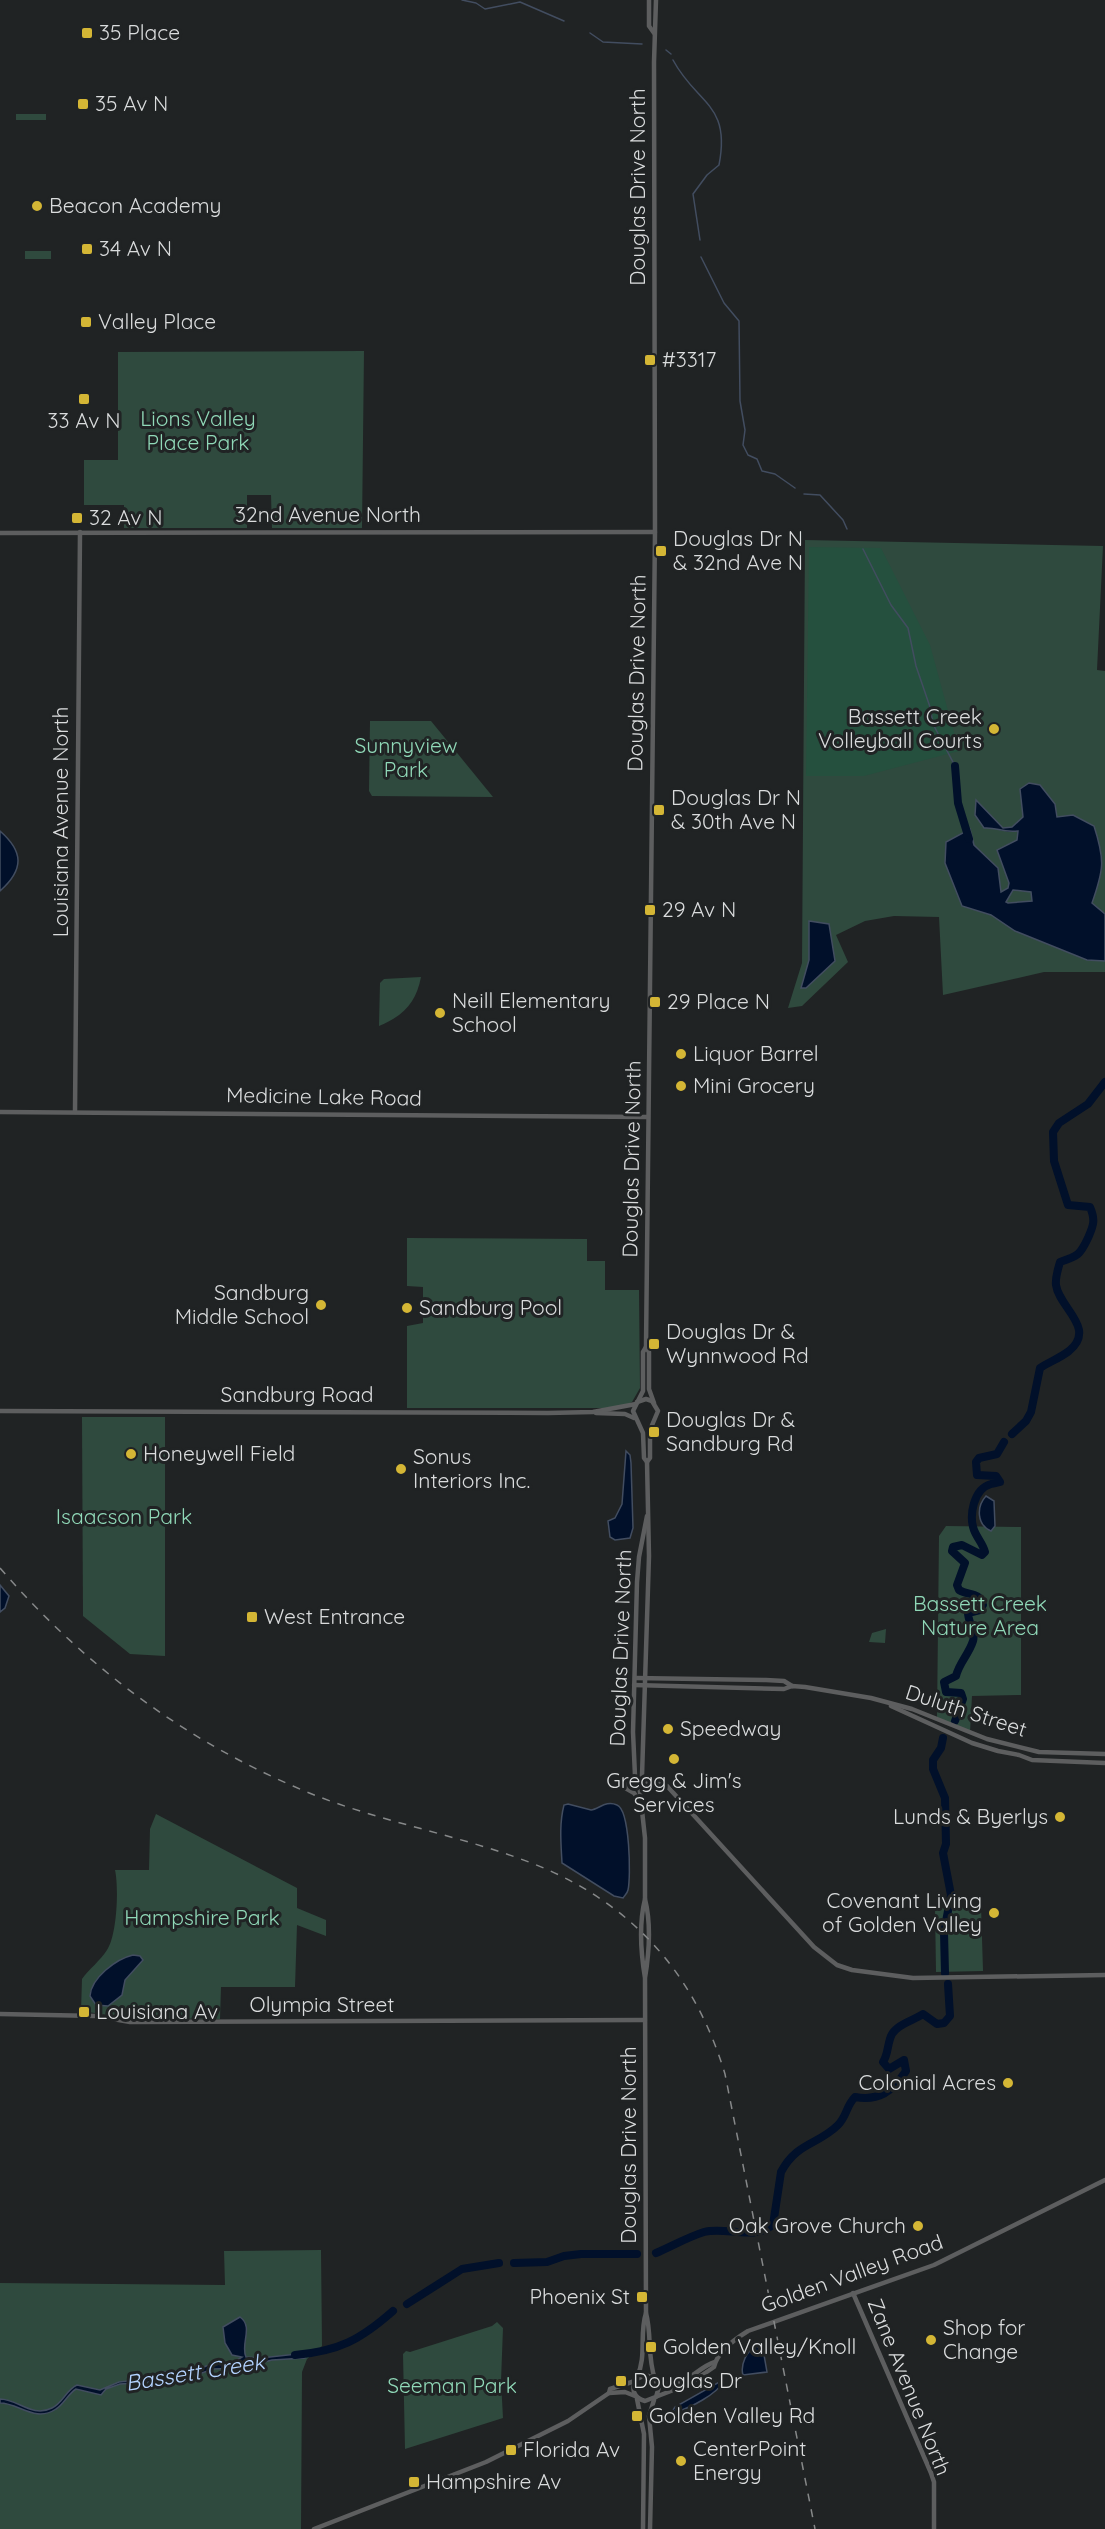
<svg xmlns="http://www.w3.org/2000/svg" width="1105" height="2529" font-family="Quicksand,sans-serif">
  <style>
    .green { fill: #2f4a3e }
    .forest { fill: #25503e }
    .water { fill: #01102a; stroke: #424d60; stroke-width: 1.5; fill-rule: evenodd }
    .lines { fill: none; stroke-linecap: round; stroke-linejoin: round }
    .stream { stroke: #424d60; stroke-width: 1.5 }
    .river { stroke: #01102a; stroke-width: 8 }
    .tertiary { stroke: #5d5e5f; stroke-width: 4.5 }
    .rail { stroke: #868889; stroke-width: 1.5; stroke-dasharray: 8 8; stroke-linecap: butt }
    .poi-dot { fill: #d4b635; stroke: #202324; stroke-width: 2 }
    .labels { text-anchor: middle; stroke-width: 6; stroke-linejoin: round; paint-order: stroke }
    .poi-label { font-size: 21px; fill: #dadcdd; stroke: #202324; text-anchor: start }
    .street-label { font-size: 21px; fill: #dadcdd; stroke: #202324 }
    .park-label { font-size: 21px; fill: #90d9b8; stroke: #202324 }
    .water-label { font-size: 22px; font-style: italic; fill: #b3d3ff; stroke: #202324 }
  </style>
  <rect width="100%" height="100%" fill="#202324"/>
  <g class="green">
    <rect x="16" y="114" width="30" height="6"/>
    <rect x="25" y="251" width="26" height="8"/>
    <polygon points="364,351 362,528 272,528 271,495 247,495 247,528 124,528 124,505 84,505 84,460 118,460 118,352"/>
    <polygon points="805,540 1103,546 1097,670 1105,671 1105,972 1044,972 943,995 939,917 894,916 865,921 836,935 848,962 802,1006 788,1008 802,963"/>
    <polygon points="370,721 431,721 493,797 372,796 369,791"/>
    <path d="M421 977C416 1003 403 1016 379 1026L380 983 384 979Z"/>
    <polygon points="407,1238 587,1239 587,1261 605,1261 605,1290 639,1290 640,1388 632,1402 621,1407 604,1408 407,1408 407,1326 423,1323 423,1287 407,1286"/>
    <polygon points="82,1417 165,1417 165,1656 130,1654 83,1616"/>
    <polygon points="946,1526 1021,1527 1021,1695 972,1696 970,1732 937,1717 939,1536"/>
    <polygon points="886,1629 885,1643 869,1642 872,1633"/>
    <path d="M156 1814 297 1888V1908L326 1920V1936L297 1925 295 1987H221L220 2019 128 2018 81 2011 82 1979C89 1969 100 1961 107 1950 117 1935 119 1888 115 1870H149L150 1829Z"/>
    <polygon points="981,1907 983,1971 936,1972 935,1908"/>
    <polygon points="321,2250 322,2346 307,2359 302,2372 301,2529 0,2529 0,2283 225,2285 224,2251"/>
    <polygon points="497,2322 503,2328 501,2381 503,2418 405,2449 403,2354 406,2351 410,2352 492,2326"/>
  </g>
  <polygon class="forest" points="809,547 881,548 930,645 959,751 864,776 806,776"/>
  <g class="water">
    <path d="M1029 783 1040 785 1055 804 1057 817 1073 815 1094 826C1105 860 1104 869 1092 903L1105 914V961L1087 960 1015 931 991 915 962 906 945 863 946 842 970 829 974 845 998 868 1001 892 1008 888 1009 883 997 850 1017 840 1018 831C1001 833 998 827 984 828L975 815 976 800 1003 828 1012 827 1023 817 1020 789ZM1013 890 1031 892 1032 901 1008 903 1006 902Z"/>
    <path d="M0 831C23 851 25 869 0 891Z"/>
    <polygon points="809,921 829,924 835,961 806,988 801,988 809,960"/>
    <polygon points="626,1451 630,1455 631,1463 633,1528 630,1538 615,1540 610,1537 608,1521 615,1518 622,1504"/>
    <path d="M986 1496 994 1501 995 1526 991 1531C977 1525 976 1507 986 1496Z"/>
    <polygon points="0,1585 9,1596 5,1608 0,1612"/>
    <path d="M568 1804 591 1810C599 1809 606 1800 617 1805 630 1810 631 1877 628 1890 627 1894 625 1895 623 1898L614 1896 562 1863C561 1844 559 1824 564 1805Z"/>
    <path d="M133 1955 140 1956 143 1960 125 1980 122 1995 108 2006 96 2005 90 1996C91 1978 116 1959 133 1955Z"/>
    <path d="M240 2317C254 2327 240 2344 246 2357L261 2358 306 2353 305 2358 272 2360 241 2368 213 2369 199 2374 168 2375 148 2382 120 2384 106 2389 101 2395 76 2389C68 2394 64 2404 56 2409 35 2423 19 2403 0 2403V2399C18 2399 32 2418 52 2408 63 2403 66 2390 77 2385L100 2390 119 2382 147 2379 152 2375 163 2372 201 2369 206 2366 234 2362 242 2357 232 2355 225 2343 223 2327Z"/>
    <path d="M756 2346 763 2349 767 2372 743 2375C740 2365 747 2350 756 2346Z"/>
    <path d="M721 2381 723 2382C717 2394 690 2408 676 2412L673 2410 675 2407Z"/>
  </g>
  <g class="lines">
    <g class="stream">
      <polyline points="462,0 476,3 485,9 520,2 564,21"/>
      <polyline points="590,33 603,42 642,44"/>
      <polyline points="666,50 671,54"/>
      <path d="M673 60C697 105 731 103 719 165L707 175 693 194 700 240"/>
      <polyline points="701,257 724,303 739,321 740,401 745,430 743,445 748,455 757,459 762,471 775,474 795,488"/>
      <polyline points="804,494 820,495 843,520 847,529"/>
      <polyline points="863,549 891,605 908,628 916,666 930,707 933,724 955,766"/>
    </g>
    <g class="river">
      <polyline points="955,766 958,803 969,839"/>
      <path d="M1012 1434 1026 1421 1031 1412 1040 1368C1049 1362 1060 1358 1069 1351 1097 1328 1059 1308 1056 1285 1055 1278 1058 1269 1060 1262 1078 1256 1080 1255 1088 1238 1093 1226 1096 1221 1090 1207L1068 1205 1054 1161 1053 1132 1059 1123 1088 1104 1105 1082"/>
      <path d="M955 1721 963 1699 961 1693 946 1692 944 1682 956 1676C959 1663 969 1654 973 1641 976 1632 968 1622 968 1613L980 1610 983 1605C979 1591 969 1596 959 1590L957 1585 965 1563 952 1551 953 1547 962 1545 982 1555 985 1552C983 1544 977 1538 974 1530 969 1516 973 1489 991 1484 994 1483 997 1483 1000 1482L996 1476 977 1475 976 1462 979 1458 997 1454 1004 1442"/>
      <polyline points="943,1738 941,1748 933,1760 933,1769 945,1798 946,1844 943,1853 951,1895 944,1932 945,1973"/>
      <path d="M656 2253C672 2246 688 2237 704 2232 726 2226 753 2241 773 2225L781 2172C797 2142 818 2145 838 2125 847 2116 846 2106 855 2097 879 2101 892 2092 906 2071L904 2060 889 2069 883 2062C888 2054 887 2048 890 2039 893 2025 913 2021 923 2014L937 2024 944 2023 950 2016 948 1984"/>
      <polyline points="514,2263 547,2262 564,2256 581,2254 637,2254"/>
      <polyline points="407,2304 462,2269 499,2263"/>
      <path d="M295 2355C339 2351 360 2340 393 2311"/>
    </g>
    <g class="tertiary">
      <polyline points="649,0 649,26 654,33"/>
      <polyline points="0,533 655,532"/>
      <polyline points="0,1112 648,1117"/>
      <polyline points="75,1112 80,532"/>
      <polyline points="646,1347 643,1352 643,1391 633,1411 643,1433 644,1458 647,1462"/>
      <polyline points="637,1402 646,1399 652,1401 658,1411 650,1430 650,1458 647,1462 649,1556 642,1776 639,1783"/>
      <polyline points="654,1403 649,1389 649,1352 646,1347 655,532 654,62 656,0"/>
      <polyline points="0,1411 548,1413 593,1412 636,1404"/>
      <polyline points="596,1413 625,1414 634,1418"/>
      <polyline points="635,1678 766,1680 784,1681 792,1686"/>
      <polyline points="634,1685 784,1689 792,1686 805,1687 871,1698 912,1709 987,1739 1039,1752 1105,1754"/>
      <polyline points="891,1706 972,1743 998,1751 1019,1755 1032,1760 1105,1763"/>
      <polyline points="620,1785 655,1783 667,1786 814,1947 837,1965 852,1970 913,1978 1105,1975"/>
      <polyline points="620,1785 634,1793 639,1800"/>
      <polyline points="645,1899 645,1838 639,1783 635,1776 633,1732 637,1582 639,1557 647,1516"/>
      <path d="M645 1978C649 1954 651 1923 645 1899 639 1923 641 1954 645 1978L646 2313C652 2335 647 2357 655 2379"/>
      <polyline points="0,2014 96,2016 130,2022 645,2020"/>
      <polyline points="853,2293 931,2473 934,2482 934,2529"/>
      <path d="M637 2377C647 2356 639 2334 646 2313"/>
      <path d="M658 2381C685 2391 695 2368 715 2362"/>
      <polyline points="609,2393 625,2392 635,2396"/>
      <path d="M656 2397 659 2387 654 2378 645 2375 637 2379C630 2389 634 2398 645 2401L689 2384 714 2367C717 2352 735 2339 748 2331L934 2265 1105 2180"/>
      <polyline points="637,2399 644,2434 643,2529"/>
      <polyline points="314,2529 486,2462 568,2421 609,2393 610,2389 635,2381"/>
      <polyline points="650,2529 652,2447 649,2416 654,2400"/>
    </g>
    <path class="rail" d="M0 1568C81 1662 178 1736 293 1786 371 1821 455 1833 534 1864 632 1903 695 1974 725 2074L815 2529"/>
  </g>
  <g class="poi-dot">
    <rect x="81" y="27" width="12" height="12" rx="3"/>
    <rect x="77" y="98" width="12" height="12" rx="3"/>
    <circle cx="37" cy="206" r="6"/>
    <rect x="81" y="243" width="12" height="12" rx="3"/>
    <rect x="80" y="316" width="12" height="12" rx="3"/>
    <rect x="644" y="354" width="12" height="12" rx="3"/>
    <rect x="78" y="393" width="12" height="12" rx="3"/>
    <rect x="71" y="512" width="12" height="12" rx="3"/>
    <rect x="655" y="545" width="12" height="12" rx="3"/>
    <circle cx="994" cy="729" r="6"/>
    <rect x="653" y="804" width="12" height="12" rx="3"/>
    <rect x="644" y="904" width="12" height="12" rx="3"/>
    <rect x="649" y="996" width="12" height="12" rx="3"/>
    <circle cx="440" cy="1013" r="6"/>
    <circle cx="681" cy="1054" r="6"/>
    <circle cx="681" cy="1086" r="6"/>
    <circle cx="321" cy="1305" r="6"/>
    <circle cx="407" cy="1308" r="6"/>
    <rect x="648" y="1338" width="12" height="12" rx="3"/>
    <rect x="648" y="1426" width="12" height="12" rx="3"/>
    <circle cx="131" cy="1454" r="6"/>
    <circle cx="401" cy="1469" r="6"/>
    <rect x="246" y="1611" width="12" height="12" rx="3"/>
    <circle cx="668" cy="1729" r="6"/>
    <circle cx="674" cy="1759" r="6"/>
    <circle cx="1060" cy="1817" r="6"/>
    <circle cx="994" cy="1913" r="6"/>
    <rect x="78" y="2006" width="12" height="12" rx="3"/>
    <circle cx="1008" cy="2083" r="6"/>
    <circle cx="918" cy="2226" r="6"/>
    <rect x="636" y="2291" width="12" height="12" rx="3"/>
    <circle cx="931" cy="2340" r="6"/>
    <rect x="645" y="2341" width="12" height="12" rx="3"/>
    <rect x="615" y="2375" width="12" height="12" rx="3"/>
    <rect x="631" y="2410" width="12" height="12" rx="3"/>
    <rect x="505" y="2444" width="12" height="12" rx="3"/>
    <circle cx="681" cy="2461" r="6"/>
    <rect x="408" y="2476" width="12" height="12" rx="3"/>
  </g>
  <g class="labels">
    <g class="poi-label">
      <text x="99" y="40">35 Place</text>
      <text x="95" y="111">35 Av N</text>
      <text x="49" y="213">Beacon Academy</text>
      <text x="99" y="256">34 Av N</text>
      <text x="98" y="329">Valley Place</text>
      <text x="662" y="367">#3317</text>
      <text x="84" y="428" text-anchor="middle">33 Av N</text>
      <text x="89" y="525">32 Av N</text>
      <text x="673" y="546">Douglas Dr N<tspan x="673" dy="24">&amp; 32nd Ave N</tspan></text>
      <text x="982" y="724" text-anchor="end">Bassett Creek<tspan x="982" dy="24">Volleyball Courts</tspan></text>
      <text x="671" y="805">Douglas Dr N<tspan x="671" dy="24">&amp; 30th Ave N</tspan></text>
      <text x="662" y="917">29 Av N</text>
      <text x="452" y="1008">Neill Elementary<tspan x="452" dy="24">School</tspan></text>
      <text x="667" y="1009">29 Place N</text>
      <text x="693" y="1061">Liquor Barrel</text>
      <text x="693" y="1093">Mini Grocery</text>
      <text x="309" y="1300" text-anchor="end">Sandburg<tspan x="309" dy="24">Middle School</tspan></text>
      <text x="419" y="1315">Sandburg Pool</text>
      <text x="666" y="1339">Douglas Dr &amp;<tspan x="666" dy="24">Wynnwood Rd</tspan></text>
      <text x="666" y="1427">Douglas Dr &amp;<tspan x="666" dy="24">Sandburg Rd</tspan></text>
      <text x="143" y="1461">Honeywell Field</text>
      <text x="413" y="1464">Sonus<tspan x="413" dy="24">Interiors Inc.</tspan></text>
      <text x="264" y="1624">West Entrance</text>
      <text x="680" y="1736">Speedway</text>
      <text x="674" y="1788" text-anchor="middle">Gregg &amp; Jim's<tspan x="674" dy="24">Services</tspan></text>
      <text x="1048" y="1824" text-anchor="end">Lunds &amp; Byerlys</text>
      <text x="982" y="1908" text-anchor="end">Covenant Living<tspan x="982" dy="24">of Golden Valley</tspan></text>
      <text x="96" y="2019">Louisiana Av</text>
      <text x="996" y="2090" text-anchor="end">Colonial Acres</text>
      <text x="906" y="2233" text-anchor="end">Oak Grove Church</text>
      <text x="630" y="2304" text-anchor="end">Phoenix St</text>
      <text x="943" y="2335">Shop for<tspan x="943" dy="24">Change</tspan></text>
      <text x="663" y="2354">Golden Valley/Knoll</text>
      <text x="633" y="2388">Douglas Dr</text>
      <text x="649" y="2423">Golden Valley Rd</text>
      <text x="693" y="2456">CenterPoint<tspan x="693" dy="24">Energy</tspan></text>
      <text x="523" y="2457">Florida Av</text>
      <text x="426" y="2489">Hampshire Av</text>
    </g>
    <g class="street-label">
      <text transform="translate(638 187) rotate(-90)" y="7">Douglas Drive North</text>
      <text x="328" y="522">32nd Avenue North</text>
      <text transform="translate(637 673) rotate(-89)" y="7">Douglas Drive North</text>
      <text transform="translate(61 822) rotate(-90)" y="7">Louisiana Avenue North</text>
      <text transform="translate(324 1097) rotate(1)" y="7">Medicine Lake Road</text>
      <text transform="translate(632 1159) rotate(-89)" y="7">Douglas Drive North</text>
      <text x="297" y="1402">Sandburg Road</text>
      <text transform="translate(621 1648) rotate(-88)" y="7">Douglas Drive North</text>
      <text transform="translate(966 1711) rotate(18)" y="7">Duluth Street</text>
      <text x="322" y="2012">Olympia Street</text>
      <text transform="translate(629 2145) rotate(-90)" y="7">Douglas Drive North</text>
      <text transform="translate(852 2274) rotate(-20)" y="7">Golden Valley Road</text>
      <text transform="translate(909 2387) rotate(68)" y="7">Zane Avenue North</text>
    </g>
    <g class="park-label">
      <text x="198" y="426">Lions Valley<tspan x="198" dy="24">Place Park</tspan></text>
      <text x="406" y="753">Sunnyview<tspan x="406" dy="24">Park</tspan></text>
      <text x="124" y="1524">Isaacson Park</text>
      <text x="980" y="1611">Bassett Creek<tspan x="980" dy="24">Nature Area</tspan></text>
      <text x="202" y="1925">Hampshire Park</text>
      <text x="452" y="2393">Seeman Park</text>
    </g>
    <g class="water-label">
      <text transform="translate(195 2372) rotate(-9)" y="8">Bassett Creek</text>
    </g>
  </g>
</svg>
